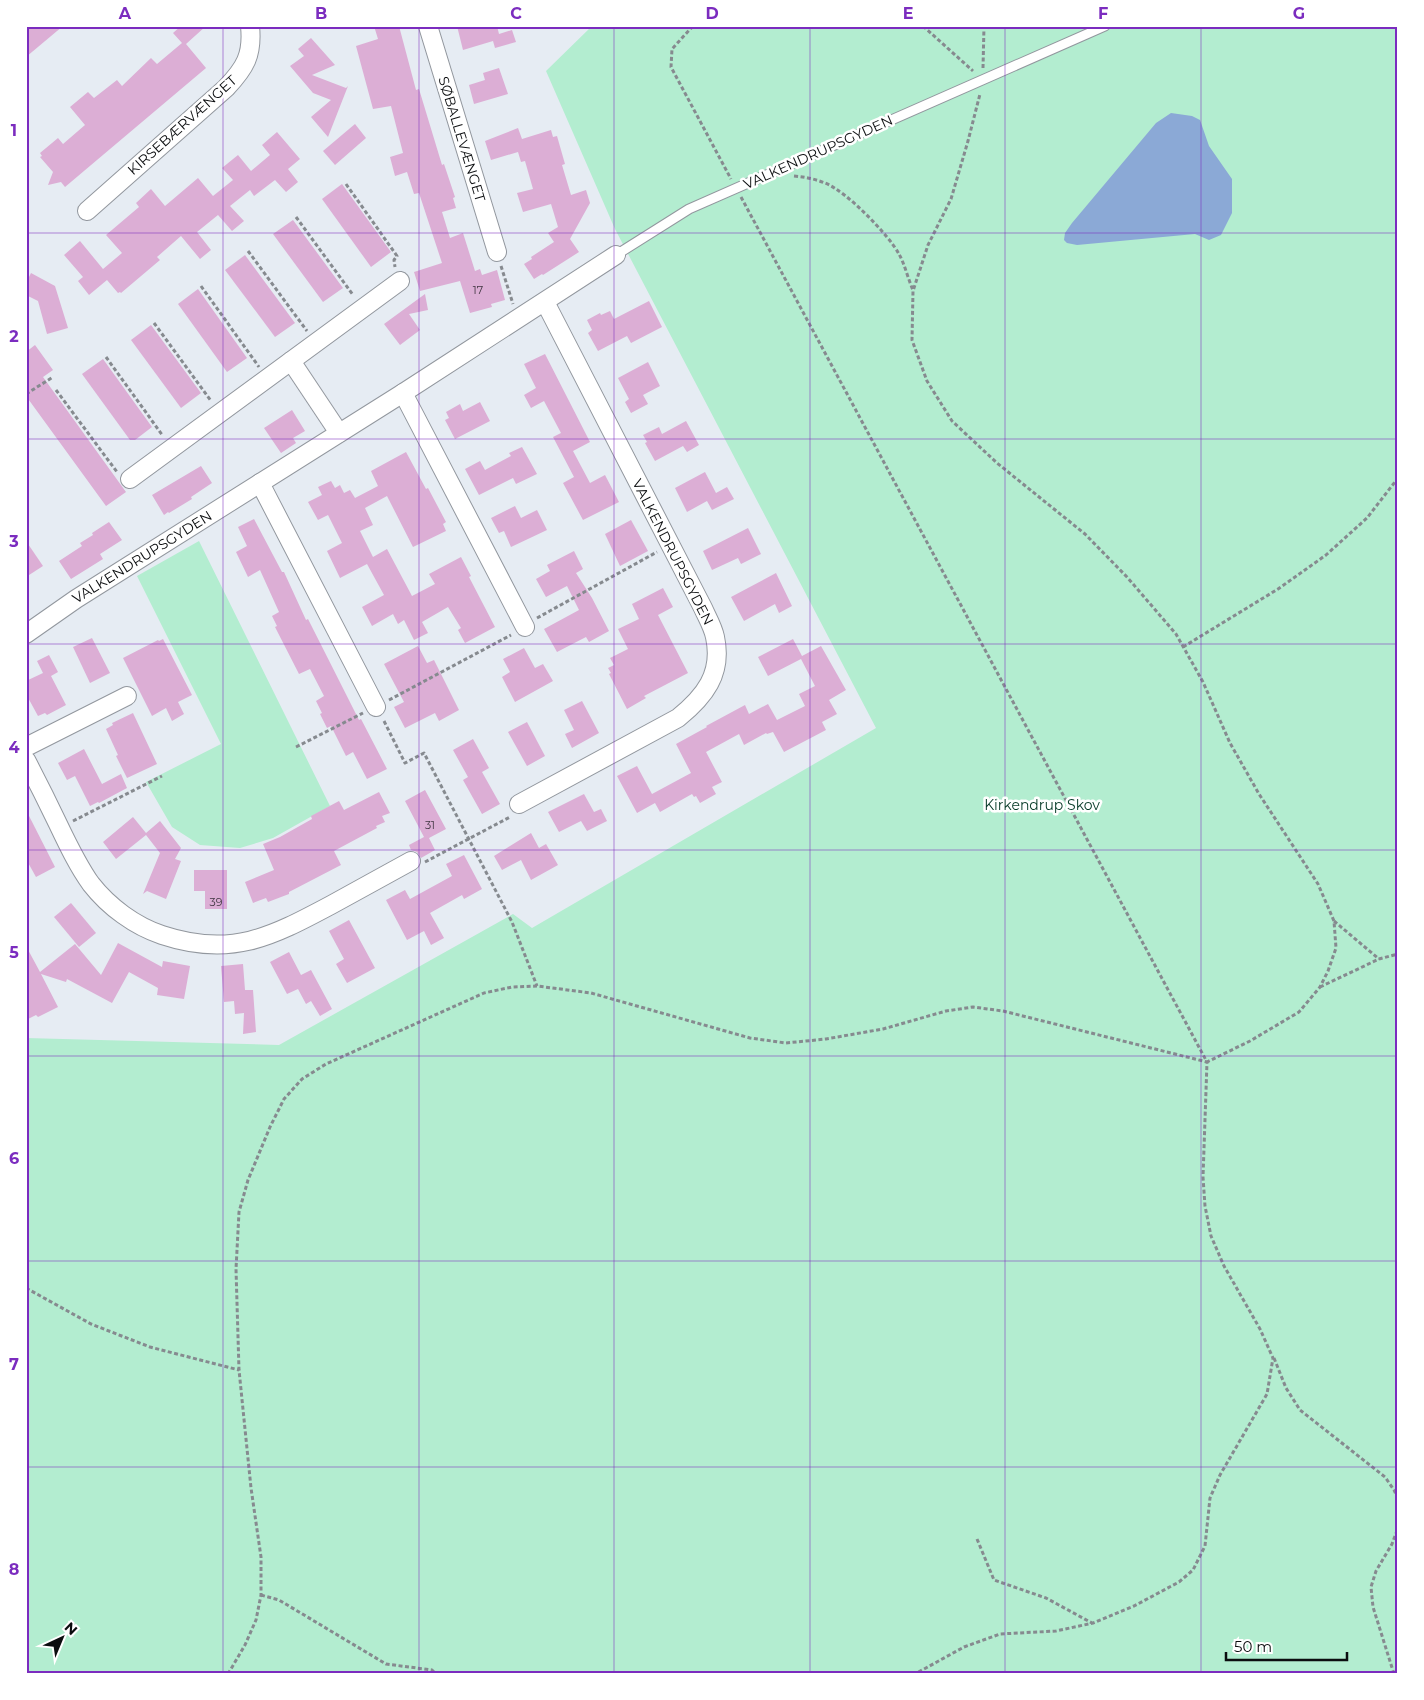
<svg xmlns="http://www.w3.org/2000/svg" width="1424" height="1700" font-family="Montserrat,sans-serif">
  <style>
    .green { fill: #b3edd0 }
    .water { fill: #8ba9d6 }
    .building { fill: #dcaed5 }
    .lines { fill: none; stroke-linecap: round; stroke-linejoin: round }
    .service-casing { stroke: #92979e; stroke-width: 11 }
    .minor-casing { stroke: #92979e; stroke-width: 20 }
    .path { stroke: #868a8f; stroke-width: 3; stroke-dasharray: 4 2.5; stroke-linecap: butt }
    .service { stroke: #fff; stroke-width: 9 }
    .minor { stroke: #fff; stroke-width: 18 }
    .grid { fill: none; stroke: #7b2cbf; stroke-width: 1; stroke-opacity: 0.55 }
    .labels { text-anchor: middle; stroke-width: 5; stroke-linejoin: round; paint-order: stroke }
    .number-label { font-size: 11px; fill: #3f3540 }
    .street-label { font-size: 14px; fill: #0b0d0f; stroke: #fff }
    .park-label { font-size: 14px; fill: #043825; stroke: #fff }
    .neatline { fill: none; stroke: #7b2cbf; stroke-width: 2 }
    .grid-label { font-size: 16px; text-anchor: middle; font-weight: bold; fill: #7b2cbf }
  </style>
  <rect width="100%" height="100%" fill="#e6ecf3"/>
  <g class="green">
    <polygon points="592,26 1398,26 1398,1674 26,1674 26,1038 279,1045 513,914 532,928 876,728 615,229 546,71"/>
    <polygon points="199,541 330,806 273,838 240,848 200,845 172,827 146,782 221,744 137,576"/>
  </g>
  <polygon class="water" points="1171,113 1192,116 1200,120 1209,146 1232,179 1232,213 1221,235 1209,240 1195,234 1077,245 1067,243 1064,240 1065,233 1072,223 1156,123"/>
  <g class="building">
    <polygon points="26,26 63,26 26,57"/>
    <polygon points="181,26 206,26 186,44 206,68 65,187 61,182 48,185 53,172 40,157 42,156 40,153 58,138 63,144 85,125 70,107 88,92 94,98 117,80 122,86 151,58 157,64 182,43 173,33"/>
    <polygon points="374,26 399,26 416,90 419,89 442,165 444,164 455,197 453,198 456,208 442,212 450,238 463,233 475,271 480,269 482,275 497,270 505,300 491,304 492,307 470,313 460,281 420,291 414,272 442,263 419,193 414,194 407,172 395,176 390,157 403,153 391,106 373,109 356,46 378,39"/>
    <polygon points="457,26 497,26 499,34 512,30 516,42 495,48 493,41 463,50"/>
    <polygon points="311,38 335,65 312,75 346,88 348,86 328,137 311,117 331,100 313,93 290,66 304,56 298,49"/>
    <polygon points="499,68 508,94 474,104 469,85 485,80 483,73"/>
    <polygon points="355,124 366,138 335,165 323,151"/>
    <polygon points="518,128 522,139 551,130 553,137 557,136 565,164 562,165 571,195 586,190 590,203 570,239 579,252 543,275 542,274 534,279 524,264 532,259 531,257 554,242 548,233 558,227 551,204 523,212 517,193 533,189 525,161 521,162 518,152 491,160 485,141"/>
    <polygon points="277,132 300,159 288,169 298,182 286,192 275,180 254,196 250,190 230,206 244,221 232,231 218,215 197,232 211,250 200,259 181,236 157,257 160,260 121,293 120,292 118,293 107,280 89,295 78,281 83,277 64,255 80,241 103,269 122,253 106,235 139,207 136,203 151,189 165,206 198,178 213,196 233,180 222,168 238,155 251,171 270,155 262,145"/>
    <polygon points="342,184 391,252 371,267 322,199"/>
    <polygon points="293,220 343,288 323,302 273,234"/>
    <polygon points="245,255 295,323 275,337 225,270"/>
    <polygon points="31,273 55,286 68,328 47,334 38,301 26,295 26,283"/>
    <polygon points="198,289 247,358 227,372 178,304"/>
    <polygon points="425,294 428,310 409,314 420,330 400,345 384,324"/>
    <polygon points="649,301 662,327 631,343 627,336 598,351 588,333 592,330 587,320 600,313 601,315 610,311 614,319"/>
    <polygon points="151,325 201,393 181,408 131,340"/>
    <polygon points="35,345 53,370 43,377 126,492 106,506 26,396 26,352"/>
    <polygon points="545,354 590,442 573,451 590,483 605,475 619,502 583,520 563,483 574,477 553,437 561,433 544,401 531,408 524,395 536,388 524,364"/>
    <polygon points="103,359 152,427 135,440 130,440 82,374"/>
    <polygon points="648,362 660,386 643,395 648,404 631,413 625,402 629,399 618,378"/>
    <polygon points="480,402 490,421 455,439 445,420 449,418 446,412 460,404 463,411"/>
    <polygon points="292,410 305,431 293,438 296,443 281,453 264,428"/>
    <polygon points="686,421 699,445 687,452 683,446 655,461 645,443 647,442 643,435 659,427 662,434"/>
    <polygon points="522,447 537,474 516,484 513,478 479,495 465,469 480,461 485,470 511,456 509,453"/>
    <polygon points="406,452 426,489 428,488 446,522 443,524 446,531 413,547 387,496 365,508 373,525 360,531 373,557 387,549 412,596 435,584 429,574 461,557 471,576 469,577 495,627 465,643 458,630 461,628 448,607 422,622 428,633 414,640 404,620 398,624 393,614 372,626 362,607 384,595 367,564 340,578 327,551 342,543 328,515 318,520 308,502 322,495 318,487 331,481 335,488 340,485 344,493 350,490 355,498 378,486 371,471"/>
    <polygon points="201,466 212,483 191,497 192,499 169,513 168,512 164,515 152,495"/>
    <polygon points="705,472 716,493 727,487 734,499 712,510 707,501 687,512 675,488"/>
    <polygon points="515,506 521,518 537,510 547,530 511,547 504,531 499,533 491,518"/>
    <polygon points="254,519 282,572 284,572 306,620 308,619 359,720 361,719 387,769 367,779 353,752 346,756 331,726 327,728 320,714 322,713 316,701 324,696 310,669 299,674 275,627 277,626 272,616 279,612 260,570 248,577 236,552 247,546 238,527"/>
    <polygon points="631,520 648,551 620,566 605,534"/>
    <polygon points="109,522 122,540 100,554 103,559 71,579 59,561 82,546 80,543 93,535 92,533"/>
    <polygon points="748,528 761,554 741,564 738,558 712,570 703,551"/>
    <polygon points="26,541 43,566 26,577"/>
    <polygon points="574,551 583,569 576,573 592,598 609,631 589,642 586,637 557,652 544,629 579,610 567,586 546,597 536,579 550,571 547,565"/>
    <polygon points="776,573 792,606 779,613 775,604 744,621 731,597"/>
    <polygon points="663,588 673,607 658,615 688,673 644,696 646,698 627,709 609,674 611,673 608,668 614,665 610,658 628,649 618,629 639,619 632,604"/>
    <polygon points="92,638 110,673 90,683 73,647"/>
    <polygon points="163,639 192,695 178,702 184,714 172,721 166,708 152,716 123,658 158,640 159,641"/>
    <polygon points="793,639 802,656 821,646 846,690 829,700 837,714 822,722 826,730 784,752 773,732 767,734 766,733 744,745 739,734 706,752 722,782 712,787 716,794 700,803 696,796 694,797 692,794 660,812 655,803 637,813 617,776 637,766 652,794 691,773 676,744 707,727 706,726 745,705 749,714 768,704 777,720 805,706 799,694 815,686 801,659 768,676 758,657"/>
    <polygon points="418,646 427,663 434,660 459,710 439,721 435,713 405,728 394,707 404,702 384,664"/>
    <polygon points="524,648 535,668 543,664 553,681 515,702 502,677 510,672 503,659"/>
    <polygon points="49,655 58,672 51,676 66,705 47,715 45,713 38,716 26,694 26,681 43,673 37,661"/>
    <polygon points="582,701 599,733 572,748 565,734 574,730 564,710"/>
    <polygon points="133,713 157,764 127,778 116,756 118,755 106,729 113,725 112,723"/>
    <polygon points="527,722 545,756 527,766 508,732"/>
    <polygon points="473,739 489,768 482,772 500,804 482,814 463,780 468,777 453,750"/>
    <polygon points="84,749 102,784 121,774 127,788 99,803 98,802 90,806 75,776 67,780 58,763"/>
    <polygon points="425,790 446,829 429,838 435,850 421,858 417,852 411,850 409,845 424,837 405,801"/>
    <polygon points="379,792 390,813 382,816 385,822 376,826 377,828 334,851 341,865 289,892 289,894 268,902 266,898 253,903 245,882 274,870 263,844 280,837 312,819 311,816 339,801 344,810"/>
    <polygon points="584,794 594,812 601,809 607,821 587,831 581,821 559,832 548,812"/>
    <polygon points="26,810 55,867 36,877 26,859"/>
    <polygon points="133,817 146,833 160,821 181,848 175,859 181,861 166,899 147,891 143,894 160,853 146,835 116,859 103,842"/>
    <polygon points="531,833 539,848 546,844 558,865 531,880 521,860 502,870 494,856"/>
    <polygon points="464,855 482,889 464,899 462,895 430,913 444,938 431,945 424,931 407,940 386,900 405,890 410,899 452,876 446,864"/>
    <polygon points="194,870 227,870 227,909 205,909 205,891 194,891"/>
    <polygon points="71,903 96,933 79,947 54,917"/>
    <polygon points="349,920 375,968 347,983 336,964 344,959 329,931"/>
    <polygon points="118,943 162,967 163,961 190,966 184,999 157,995 158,988 129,972 112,1003 67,979 66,982 41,974 58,1007 38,1017 36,1015 26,1020 26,946 40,972 75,944 101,975"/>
    <polygon points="289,952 301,975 311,970 332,1009 320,1016 311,1001 306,1004 298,989 287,994 270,962"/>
    <polygon points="243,964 245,990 253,990 256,1032 243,1034 244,1013 235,1014 234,1001 224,1002 221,966"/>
  </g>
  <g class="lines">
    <g class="service-casing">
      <polyline id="service" points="616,255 689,209 1105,26"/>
    </g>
    <g class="minor-casing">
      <g id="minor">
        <polyline points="428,26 497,252"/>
        <path d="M87 211 226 88C245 68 253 55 250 26"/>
        <polyline points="291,361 339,433"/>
        <polyline points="403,393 525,627"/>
        <polyline points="130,479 400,281"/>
        <polyline points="260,483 376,707"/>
        <polyline points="26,634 76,599 403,393 616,255"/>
        <polyline points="26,747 127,696"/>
        <path d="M26 760C37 781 48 803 58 824 68 845 78 866 91 884 109 907 135 926 162 935 231 958 271 937 331 905 358 890 384 876 411 861"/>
        <path d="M519 804 678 718C704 697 723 674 715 637 713 627 707 617 703 608L545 302"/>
      </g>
    </g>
    <g class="path">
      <polyline points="693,26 672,49 671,67 731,179"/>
      <polyline points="923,26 973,71"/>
      <polyline points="983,68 984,26"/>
      <path d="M794 176C805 177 815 179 825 183 846 191 888 234 899 254 905 265 908 279 913 290"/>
      <polyline points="346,184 397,256 394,260 395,267"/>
      <polyline points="741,197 1207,1062 1250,1041 1299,1012 1320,987 1328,971 1336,948 1334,921 1318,884 1259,794 1230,743 1203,682 1176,634 1127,577 1085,534 997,463 952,421 927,381 912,340 913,291 928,245 951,199 968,141 980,94"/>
      <polyline points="296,217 353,295"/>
      <polyline points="248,251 307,331"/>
      <polyline points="501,266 513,304"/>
      <polyline points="201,286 259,367"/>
      <polyline points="154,323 211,401"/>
      <polyline points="106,357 163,436"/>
      <polyline points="56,390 117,472"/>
      <polyline points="26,394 53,377"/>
      <polyline points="537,618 657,552"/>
      <polyline points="1183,647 1278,589 1326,555 1367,518 1398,478"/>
      <polyline points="389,700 511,635"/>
      <polyline points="384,721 405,763 424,753 512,922 537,986"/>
      <polyline points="296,747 363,713"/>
      <polyline points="73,821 162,776"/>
      <polyline points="425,862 510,817"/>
      <polyline points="1334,921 1379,959"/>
      <polyline points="1320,987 1379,959 1398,954"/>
      <polyline points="26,1288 91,1324 150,1347 239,1370"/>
      <polyline points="1274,1358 1286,1388 1300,1410 1385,1477 1394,1490 1398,1499"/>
      <polyline points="977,1539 994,1580 1046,1598 1092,1623"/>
      <polyline points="261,1595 279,1600 386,1664 432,1670 436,1674"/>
      <polyline points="228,1674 245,1645 256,1620 261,1595 261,1557 251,1488 239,1370 236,1269 239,1212 248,1180 270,1127 284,1099 302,1079 326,1064 484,993 512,987 537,986 591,993 750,1038 786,1043 826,1039 883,1029 946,1011 973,1007 1003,1011 1207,1062 1203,1177 1205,1206 1211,1236 1224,1266 1260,1329 1273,1358 1267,1394 1220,1475 1210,1498 1205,1546 1193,1570 1179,1582 1134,1606 1093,1623 1056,1631 1000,1634 964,1647 915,1674"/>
      <polyline points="1394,1674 1373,1607 1371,1587 1376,1571 1392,1544 1398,1528"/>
    </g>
    <use href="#service" class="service"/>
    <use href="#minor" class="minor"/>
  </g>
  <path class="grid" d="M223 26V1674M419 26V1674M614 26V1674M810 26V1674M1005 26V1674M1201 26V1674M26 233H1398M26 439H1398M26 644H1398M26 850H1398M26 1056H1398M26 1261H1398M26 1467H1398"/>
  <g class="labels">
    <g class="number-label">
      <text x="478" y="294">17</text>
      <text x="430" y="829">31</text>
      <text x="216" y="906">39</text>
    </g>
    <g class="street-label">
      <text transform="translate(182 125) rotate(-42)" y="5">KIRSEBÆRVÆNGET</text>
      <text transform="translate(462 139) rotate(73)" y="5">SØBALLEVÆNGET</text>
      <text transform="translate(818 152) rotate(-24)" y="5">VALKENDRUPSGYDEN</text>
      <text transform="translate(673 552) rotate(63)" y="5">VALKENDRUPSGYDEN</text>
      <text transform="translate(142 557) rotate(-32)" y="5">VALKENDRUPSGYDEN</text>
    </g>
    <g class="park-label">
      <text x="1042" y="810">Kirkendrup Skov</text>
    </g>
  </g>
  <rect width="1424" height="1700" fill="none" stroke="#ffffff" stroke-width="55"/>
  <g transform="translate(62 1638) rotate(44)" stroke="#ffffff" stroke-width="4" paint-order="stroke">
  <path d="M0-4L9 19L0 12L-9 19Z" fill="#0b0d0f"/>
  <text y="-8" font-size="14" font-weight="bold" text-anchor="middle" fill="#0b0d0f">N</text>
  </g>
  <path d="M1226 1652v8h121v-8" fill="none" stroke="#0b0d0f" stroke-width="2.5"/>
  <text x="1234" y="1652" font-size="15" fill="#0b0d0f" stroke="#ffffff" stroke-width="4" paint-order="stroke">50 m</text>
  <rect x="28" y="28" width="1368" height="1644" class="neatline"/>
  <g class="grid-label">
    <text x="125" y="19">A</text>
    <text x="321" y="19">B</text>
    <text x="516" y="19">C</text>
    <text x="712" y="19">D</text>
    <text x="908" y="19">E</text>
    <text x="1103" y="19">F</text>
    <text x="1299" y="19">G</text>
    <text x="14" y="136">1</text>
    <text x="14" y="342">2</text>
    <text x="14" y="547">3</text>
    <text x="14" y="753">4</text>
    <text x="14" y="958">5</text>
    <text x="14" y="1164">6</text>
    <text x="14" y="1370">7</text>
    <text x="14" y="1575">8</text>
  </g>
</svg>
